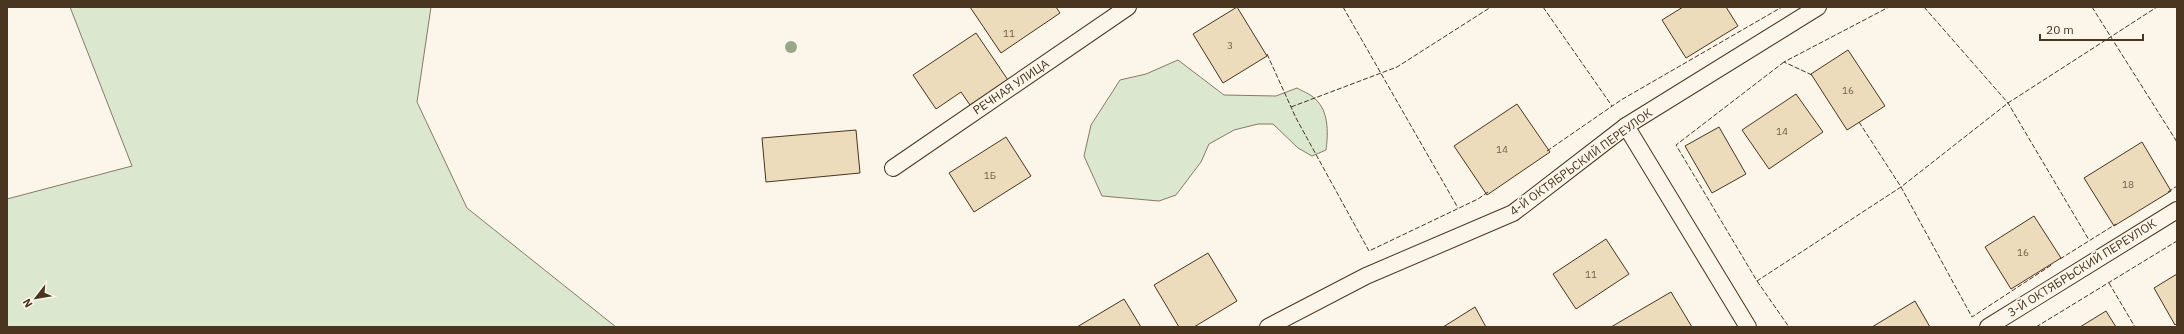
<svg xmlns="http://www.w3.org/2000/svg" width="2184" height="334" font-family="'IBM Plex Sans',sans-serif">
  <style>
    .green { fill: #dce7d0; stroke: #887966 }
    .building { fill: #ecdcbc; stroke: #4a3520 }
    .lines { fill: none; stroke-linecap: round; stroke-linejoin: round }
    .service-casing { stroke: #4a3520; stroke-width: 18 }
    .service { stroke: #fbf6e9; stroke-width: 16 }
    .fence { stroke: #4a3520; stroke-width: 1; stroke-dasharray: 5 2; stroke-linecap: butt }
    .tree { fill: #96a887 }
    .labels { text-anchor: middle; stroke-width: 3; stroke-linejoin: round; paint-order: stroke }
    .number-label { font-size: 10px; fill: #725f47 }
    .street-label { font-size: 12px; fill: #4a3520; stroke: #fbf6e9 }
  </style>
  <rect width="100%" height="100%" fill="#fbf6e9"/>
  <g class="green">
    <polygon points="70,7 431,7 417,102 467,208 616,327 7,327 7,199 132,166"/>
    <path d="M1178 60 1224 95 1276 96 1297 88C1304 92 1313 95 1318 102 1329 114 1328 136 1326 150L1312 156 1298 148 1273 124H1258L1234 130 1209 144 1201 162 1176 195 1159 201 1102 196 1084 156 1091 125 1120 80 1146 74Z"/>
  </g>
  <g class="building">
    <polygon points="970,7 1056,7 1060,13 1001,53"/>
    <polygon points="1237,7 1267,56 1223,83 1193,34"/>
    <polygon points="1683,7 1726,7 1738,26 1686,58 1662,20"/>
    <polygon points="976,33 1008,80 970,105 961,92 936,109 913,75"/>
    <polygon points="1848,50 1885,106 1847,130 1811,74"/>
    <polygon points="1796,94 1823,132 1769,169 1742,130"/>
    <polygon points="1517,104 1550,152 1487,195 1454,146"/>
    <polygon points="1719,127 1746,174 1712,193 1685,146"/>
    <polygon points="856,130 860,173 766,182 762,138"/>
    <polygon points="1006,137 1031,176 974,212 949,173"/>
    <polygon points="2142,142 2171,191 2114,226 2084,178"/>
    <polygon points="2034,216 2061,258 2011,289 1985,247"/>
    <polygon points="1606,239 1629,274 1576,309 1553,274"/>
    <polygon points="1208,253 1237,301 1194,327 1179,327 1154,285"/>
    <polygon points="2177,274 2177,323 2175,325 2154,288"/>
    <polygon points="1671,292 1692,327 1611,327"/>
    <polygon points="1124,299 1141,327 1077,327"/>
    <polygon points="1915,301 1930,327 1872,327"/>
    <polygon points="1475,307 1486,327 1443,327"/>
    <polygon points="2106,311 2116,327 2080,327"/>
  </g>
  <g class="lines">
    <g class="service-casing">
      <g id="service">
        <polyline points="1626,126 1748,327"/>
        <polyline points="893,168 1128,7"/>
        <polyline points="1268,327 1366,276 1513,213 1626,126 1818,7"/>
        <polyline points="1988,327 2177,210"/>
      </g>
    </g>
    <use href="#service" class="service"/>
    <g class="fence">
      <polyline points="1343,7 1458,208"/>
      <polyline points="1543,7 1612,106"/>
      <polyline points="1924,7 2008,103 2089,240"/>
      <polyline points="2092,7 2177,142"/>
      <polyline points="1267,54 1296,118 1369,251 1478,199 1488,192"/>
      <polyline points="1784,62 1676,145 1757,281 1901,187 2008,103 2157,7"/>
      <polyline points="1812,75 1784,62 1889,7"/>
      <polyline points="1291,107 1397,67 1491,7"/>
      <polyline points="1859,122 1901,187 1972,317 2053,264"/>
      <polyline points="1547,151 1621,100 1782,7"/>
      <polyline points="2168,192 2177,186"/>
      <polyline points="2060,259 2116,224"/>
      <polyline points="1757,281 1789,327"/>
      <polyline points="2109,283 2135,327"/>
      <polyline points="2036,327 2177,241"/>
    </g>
  </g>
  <circle class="tree" cx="791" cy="47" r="6"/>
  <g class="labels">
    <g class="number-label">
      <text x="1009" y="37">11</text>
      <text x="1230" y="49">3</text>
      <text x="1848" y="94">16</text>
      <text x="1782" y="135">14</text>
      <text x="1502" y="153">14</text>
      <text x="990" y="179">1Б</text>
      <text x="2128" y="188">18</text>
      <text x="2023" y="256">16</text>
      <text x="1591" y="278">11</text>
    </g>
    <g class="street-label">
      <text transform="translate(1011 87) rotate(-34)" y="4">РЕЧНАЯ УЛИЦА</text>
      <text transform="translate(1581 162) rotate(-36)" y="4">4-Й ОКТЯБРЬСКИЙ ПЕРЕУЛОК</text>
      <text transform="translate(2082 268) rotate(-32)" y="4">3-Й ОКТЯБРЬСКИЙ ПЕРЕУЛОК</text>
    </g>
  </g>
  <rect width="2184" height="334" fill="none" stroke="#4a3520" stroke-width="16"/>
  <g transform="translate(36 298) rotate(239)" stroke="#fbf6e9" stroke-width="3" paint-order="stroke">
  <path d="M0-3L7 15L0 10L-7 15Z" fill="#4a3520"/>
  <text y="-6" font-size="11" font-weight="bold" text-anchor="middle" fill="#4a3520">N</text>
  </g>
  <path d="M2040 34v6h103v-6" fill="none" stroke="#4a3520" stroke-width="2"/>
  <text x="2046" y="34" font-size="12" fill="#4a3520" stroke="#fbf6e9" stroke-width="3" paint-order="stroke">20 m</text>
</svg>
